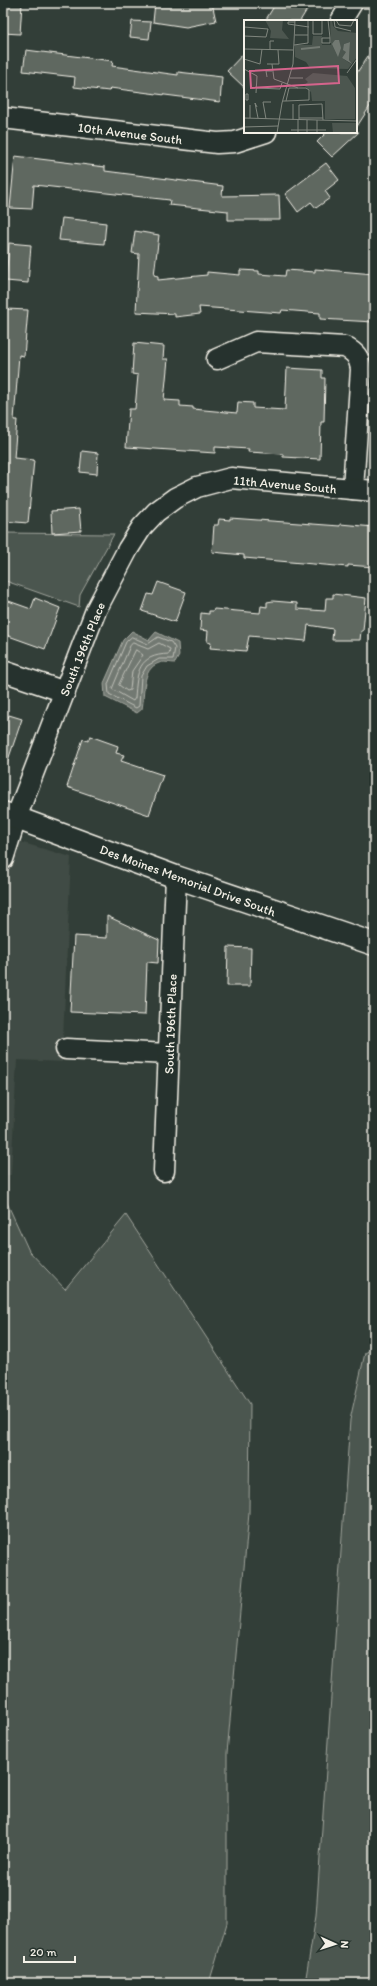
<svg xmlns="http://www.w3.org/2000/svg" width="377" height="1986" font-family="Itim,sans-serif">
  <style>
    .built { fill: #404b44 }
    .green { fill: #4c564f; stroke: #a0a49c }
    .water { fill: #727972; stroke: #a6a9a1 }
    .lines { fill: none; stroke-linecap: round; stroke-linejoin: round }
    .shore { stroke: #c0c1b9; stroke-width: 1 }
    .building { fill: #5f6861; stroke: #f4f1e8 }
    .minor-casing { stroke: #f4f1e8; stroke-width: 23 }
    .major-casing { stroke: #f4f1e8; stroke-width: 25 }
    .minor { stroke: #26332d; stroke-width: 20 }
    .major { stroke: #26332d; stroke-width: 22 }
    .labels { text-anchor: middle; stroke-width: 3; stroke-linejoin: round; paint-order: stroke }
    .street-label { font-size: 13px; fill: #f4f1e8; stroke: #26332d }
    .inset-river { fill: none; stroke: #727972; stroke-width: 2 }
    .inset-road { fill: none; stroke: #80867e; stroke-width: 1 }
    .view { fill: #d4648c; fill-opacity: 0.15; stroke: #d4648c; stroke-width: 2 }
    .inset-edge { fill: none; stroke: #f4f1e8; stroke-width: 2 }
  </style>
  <rect width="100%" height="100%" fill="#323e38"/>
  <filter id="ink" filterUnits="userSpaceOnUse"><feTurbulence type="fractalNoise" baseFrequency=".025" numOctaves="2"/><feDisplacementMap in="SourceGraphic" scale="8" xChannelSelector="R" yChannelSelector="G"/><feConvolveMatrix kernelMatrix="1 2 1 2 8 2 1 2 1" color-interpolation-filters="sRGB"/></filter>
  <g filter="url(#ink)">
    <polygon class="built" points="3,837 71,857 62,1062 17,1060 11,1175 3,1175"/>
    <g class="green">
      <polygon points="3,533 110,534 114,534 80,595 79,607 3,580"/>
      <polygon points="3,1194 29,1251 65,1289 126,1215 250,1404 249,1513 227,1753 227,1923 209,1983 3,1983"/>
      <polygon points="374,1348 374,1983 305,1983 316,1916 350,1420 365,1353"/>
    </g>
    <path class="water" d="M132 631 149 640 156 632 178 643 179 656 175 663C171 663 163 661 159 663 141 669 145 694 142 709L137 713 105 697 104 683 123 640Z"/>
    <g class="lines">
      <g class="shore">
        <polygon points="132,637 148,644 158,637 171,642 175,648 173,659 159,659 147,666 141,676 139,706 136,708 109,694 108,684 126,642"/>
        <path d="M133 643 148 649 159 643 170 649 169 654C138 655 137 671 135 698L133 701 112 689 130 646Z"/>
        <polygon points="136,650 143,655 132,671 130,690 127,691 119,685"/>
      </g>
    </g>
    <g class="building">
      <polygon points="3,3 22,3 20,34 3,33"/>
      <polygon points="155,3 212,3 216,21 186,27 153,22"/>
      <polygon points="276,3 311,3 300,21 265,21"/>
      <polygon points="132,21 151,22 149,39 130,37"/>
      <polygon points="374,47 374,100 356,128 356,74"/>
      <polygon points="26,50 113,61 112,66 178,75 178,72 222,77 220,102 110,88 109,91 74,87 75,77 23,71"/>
      <polygon points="245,52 245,88 227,71"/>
      <polygon points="327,132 359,132 332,157 317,142"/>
      <polygon points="15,156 105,167 105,171 223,186 222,196 279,195 280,220 228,220 228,211 169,205 170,200 34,185 32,209 10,208"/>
      <polygon points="326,163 339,180 325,191 330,198 316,208 311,202 298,212 285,194"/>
      <polygon points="62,218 106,223 104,244 59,240"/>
      <polygon points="135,231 159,235 154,275 158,276 158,280 207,275 207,272 240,275 240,270 259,271 259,274 285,276 286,270 315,272 315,269 374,274 374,322 320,319 320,313 282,310 281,313 199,307 200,314 175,317 175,314 136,312 139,254 132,253"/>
      <polygon points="9,243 31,245 28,283 6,281"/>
      <polygon points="6,309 28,310 24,356 19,355 14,420 17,420 14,458 34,460 28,523 3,521 7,472 3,472 3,344"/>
      <polygon points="134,343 164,346 163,359 168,359 164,400 180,401 180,406 193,407 193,409 237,413 238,402 253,403 253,408 285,410 287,368 322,370 322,378 325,378 324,422 321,422 320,459 283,457 283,454 248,452 249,449 215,447 215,453 126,447 129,409 135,409 138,375 132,374"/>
      <polygon points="82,451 98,453 97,474 80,472"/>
      <polygon points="79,509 81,531 52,533 51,511"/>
      <polygon points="230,518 340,526 340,524 374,527 374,567 348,565 348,567 244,558 244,555 212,552 214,525 218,525 219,519 230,520"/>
      <polygon points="158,582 186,592 175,622 142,611 148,594 153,595"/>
      <polygon points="333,594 366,598 363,631 361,631 360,640 332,640 333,629 308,625 306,641 249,636 246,651 210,648 211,643 207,642 208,631 200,630 201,613 209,614 209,611 213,611 214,609 260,613 261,606 267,607 267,602 273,601 297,603 297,609 325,611 326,598 333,598"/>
      <polygon points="35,598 60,608 45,649 3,634 3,599 31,609"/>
      <polygon points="9,715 22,719 5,769 3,768 3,716 8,718"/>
      <polygon points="90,736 118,746 116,753 124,755 121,761 163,775 149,815 67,787 83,739 88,741"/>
      <polygon points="107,916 159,940 158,963 147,962 145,1015 70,1012 74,936 107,938"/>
      <polygon points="228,947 251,948 250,986 227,986"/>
    </g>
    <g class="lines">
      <g class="minor-casing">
        <g id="minor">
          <polyline points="341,21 352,3"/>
          <polyline points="3,118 217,143 235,142 266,132"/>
          <path d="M217 359 256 342 345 347C356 353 359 357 361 369L353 489"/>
          <polyline points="3,671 65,692"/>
          <polyline points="3,859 16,818 96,610 128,549 142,527 156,512 175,498 197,487 231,478 374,491"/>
          <polyline points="66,1049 169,1054"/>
          <polyline points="164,1171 176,877"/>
        </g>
      </g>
      <g class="major-casing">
        <polyline id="major" points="3,813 176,877 374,944"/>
      </g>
      <use href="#minor" class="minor"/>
      <use href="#major" class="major"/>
    </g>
  </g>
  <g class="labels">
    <g class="street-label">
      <text transform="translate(130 133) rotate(7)" y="5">10th Avenue South</text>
      <text transform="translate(285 484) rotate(5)" y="5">11th Avenue South</text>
      <text transform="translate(82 649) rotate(-68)" y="5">South 196th Place</text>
      <text transform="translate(188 880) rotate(20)" y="5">Des Moines Memorial Drive South</text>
      <text transform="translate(170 1024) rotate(-88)" y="5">South 196th Place</text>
    </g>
  </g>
  <g transform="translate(244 20)">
    <rect width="113" height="113" fill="#323e38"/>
    <path d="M21 0H39L38 10 45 19 26 18 27 11ZM86 0H88L89 6 94 11 113 13V37L104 49 66 48 62 42 51 37V25H68L69 16H78V25H87ZM106 22 105 40 107 44 98 38 103 32 100 24ZM69 53 103 56 111 68V99H81V81H68L67 72 60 65 64 62 61 59ZM88 103H113V113H89Z" fill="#4c564f" fill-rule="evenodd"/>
    <path d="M91 20H95L97 28 94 37 88 24ZM106 22 105 40 108 44 98 38 102 32 99 30 100 24Z" fill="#727972"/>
    <path class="inset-river" d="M57 29 76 27"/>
    <path class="inset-road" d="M69 0V14H78V0M84 0 86 18V23H78V18H86M90 0 91 7 107 11M92 0 95 5 107 6 110 0M51 5 44 4V2H51M51 5 65 7M51 15H64M0 16 22 17 24 9 0 7V0M50 25 64 23V0M0 29 49 30M26 30V21H30M0 39 16 44 18 29M23 44H35L34 30M28 44 30 59 54 68M0 49 13 56 12 73M103 53 113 39M23 57 22 51H28M46 58H59M12 68 36 69 38 63M2 74H4V80H2ZM39 81H42L65 80V70L62 68H45L42 81M6 85V98M13 87 11 83 14 98M0 98 35 99M55 98H79M22 99 19 82H27M35 99 113 101M55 99V85L78 84 79 100M0 100V113M49 100V84M73 100V113M0 107 34 106M47 110H82M33 113 38 83 49 44 51 0M54 113V100M63 113V100"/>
    <path class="view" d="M94 46 95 63 7 68 6 51Z"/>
    <rect width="113" height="113" class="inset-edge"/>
  </g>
  <rect width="377" height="1986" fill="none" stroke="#26332d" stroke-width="16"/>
  <rect x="8" y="8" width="361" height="1970" fill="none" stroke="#f4f1e8" stroke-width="1.5" filter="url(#ink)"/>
  <g transform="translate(335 1944) rotate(93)" stroke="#26332d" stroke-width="3" paint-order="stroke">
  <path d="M0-3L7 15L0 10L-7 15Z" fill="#f4f1e8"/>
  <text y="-6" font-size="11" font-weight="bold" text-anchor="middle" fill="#f4f1e8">N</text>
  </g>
  <path d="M24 1956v6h51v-6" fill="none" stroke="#f4f1e8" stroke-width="2"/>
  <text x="30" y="1956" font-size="12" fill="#f4f1e8" stroke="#26332d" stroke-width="3" paint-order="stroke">20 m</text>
</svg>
